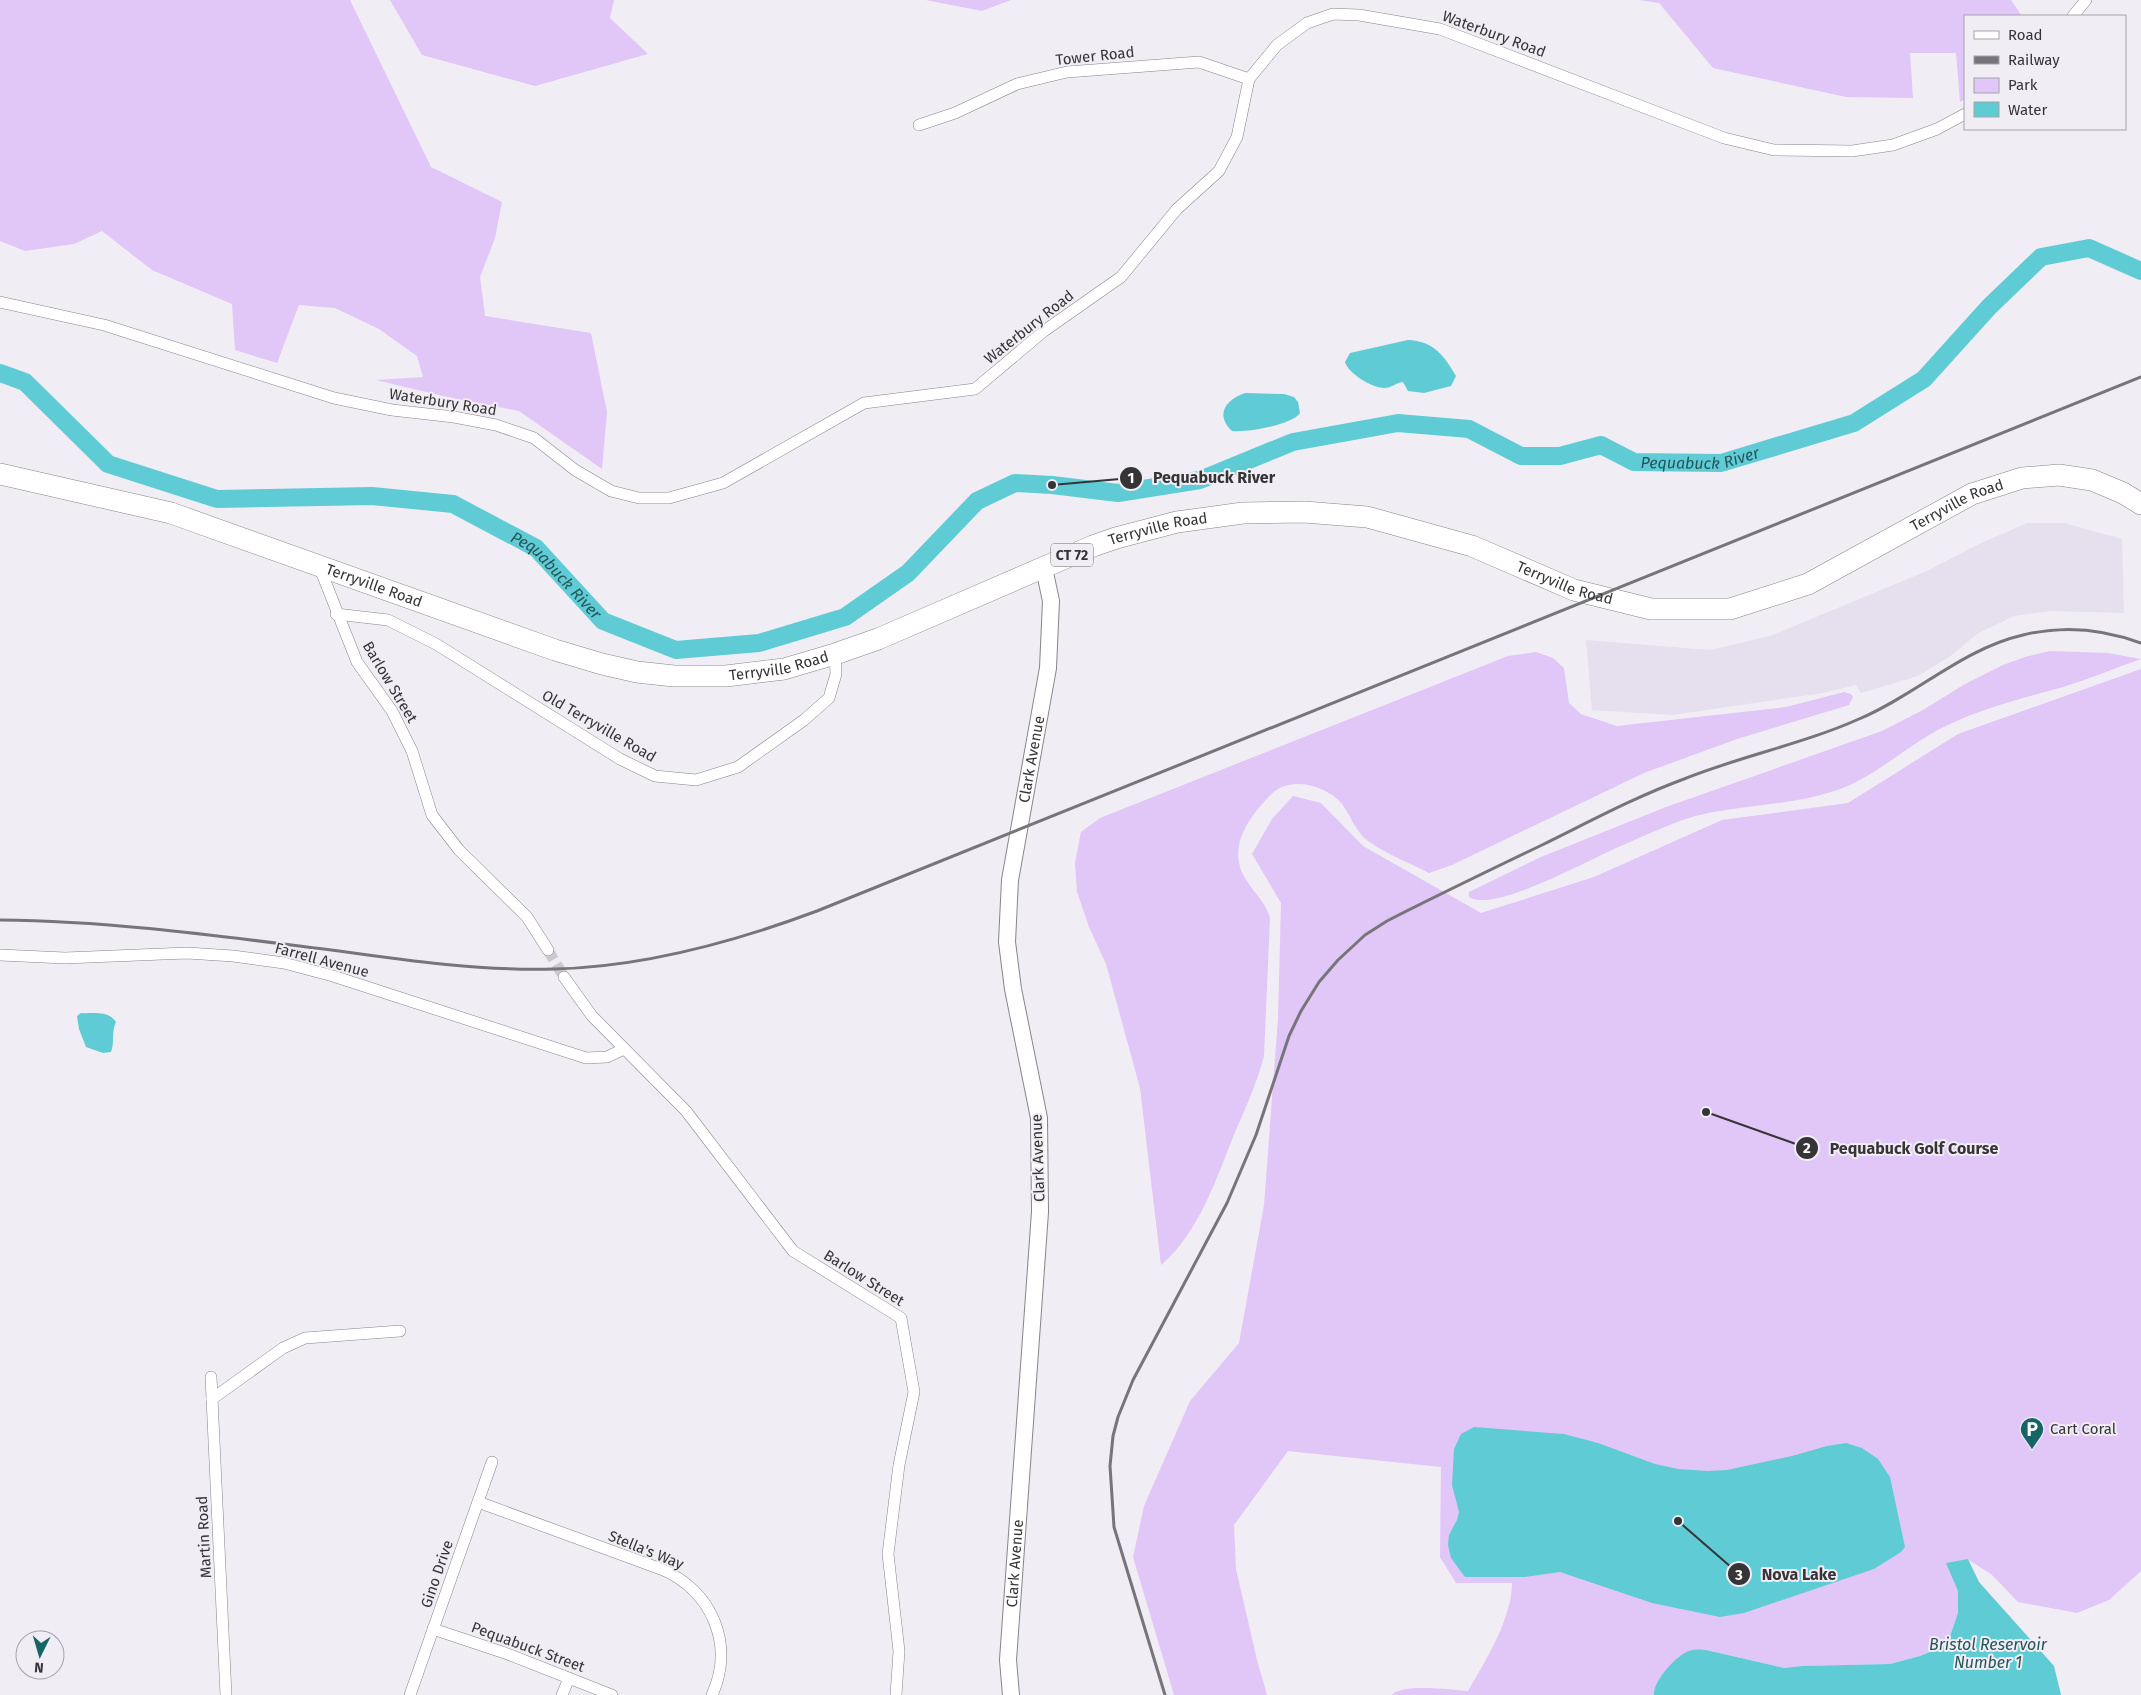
<svg xmlns="http://www.w3.org/2000/svg" width="2141" height="1695" font-family="'Fira Sans',sans-serif">
  <style>
    .built { fill: #e6dfed }
    .green { fill: #e1c6f8 }
    .water { fill: #5ecbd5 }
    .lines { fill: none; stroke-linecap: round; stroke-linejoin: round }
    .river { stroke: #5ecbd5; stroke-width: 18 }
    .street-tunnel { stroke: #ccc8ce; stroke-width: 11; stroke-dasharray: 11 5.5; stroke-linecap: butt }
    .street-casing { stroke: #87848a; stroke-width: 12 }
    .secondary-casing { stroke: #87848a; stroke-width: 18 }
    .highway-casing { stroke: #87848a; stroke-width: 22 }
    .street { stroke: #fff; stroke-width: 11 }
    .secondary { stroke: #fff; stroke-width: 16 }
    .highway { stroke: #fff; stroke-width: 21 }
    .rail { stroke: #777579; stroke-width: 3 }
    .labels { text-anchor: middle; stroke-width: 4; stroke-linejoin: round; paint-order: stroke }
    .shield { fill: #f1edf4; stroke: #6e6c70; stroke-width: 1 }
    .shield-label { font-size: 14px; font-weight: bold; fill: #363437 }
    .street-label { font-size: 15px; fill: #363437; stroke: #f1edf4 }
    .poi-label { font-size: 15px; fill: #363437; stroke: #f1edf4; text-anchor: start }
    .water-label { font-size: 16px; font-style: italic; fill: #255559; stroke: #f1edf4 }
    .leader { fill: none; stroke: #363437; stroke-width: 2 }
    .callout-dot { fill: #363437; stroke: #f1edf4; stroke-width: 2 }
    .mark-label { font-size: 15px; text-anchor: middle; font-weight: bold; fill: #fff }
    .callout-label { font-size: 16px; text-anchor: middle; font-weight: bold; fill: #363437; stroke: #f1edf4; stroke-width: 4; stroke-linejoin: round; paint-order: stroke }
  </style>
  <rect width="100%" height="100%" fill="#f1edf4"/>
  <polygon class="built" points="2027,523 2064,523 2122,539 2124,613 2051,611 2014,616 1977,634 1952,655 1918,676 1861,693 1856,685 1823,693 1672,715 1592,710 1586,640 1710,650 1770,636 1927,571 1977,545"/>
  <g class="green">
    <polygon points="0,0 350,0 431,167 502,202 495,238 480,277 485,316 591,333 607,412 602,469 519,411 443,396 376,380 423,377 417,356 379,329 335,308 299,305 277,363 235,350 232,304 152,270 102,231 74,244 25,251 0,241"/>
    <polygon points="390,0 614,0 610,18 648,54 535,86 422,55"/>
    <polygon points="926,0 1011,0 982,11"/>
    <polygon points="1639,0 2011,0 2022,16 1965,16 1965,99 1960,102 1956,53 1910,53 1913,98 1846,97 1713,68 1659,3"/>
    <path d="M2050 651 2108 653 2141 659C2115 668 2089 679 2063 687 2024 698 1985 707 1948 725 1907 744 1875 779 1831 792 1790 805 1746 805 1704 814 1677 820 1649 834 1623 845 1596 856 1493 914 1469 897V892L1541 857 1666 807 1882 731 1923 710 1965 684 2003 665 2025 657Z"/>
    <path d="M1536 652 1553 658 1564 668 1569 703 1581 714 1617 726 1786 707 1844 692 1851 694 1853 697 1849 705 1737 739 1644 773 1452 865 1429 873C1410 863 1386 854 1368 841 1355 831 1351 816 1342 804 1329 788 1301 779 1282 787 1272 791 1264 802 1257 810 1246 824 1235 843 1239 862 1242 884 1265 897 1270 918L1264 1056C1257 1083 1246 1107 1235 1132 1217 1177 1199 1233 1161 1265L1140 1088 1106 964 1089 927 1077 892 1075 863 1081 832 1100 818 1508 656Z"/>
    <path d="M2141 669V1571L2109 1600 2077 1613 2018 1602 1991 1574 1967 1559 1954 1579 1958 1591V1613L1948 1642 1945 1646 1920 1656 1890 1664 1802 1666 1784 1668 1706 1650 1671 1666 1661 1676 1654 1691V1695H1392C1402 1683 1452 1690 1468 1691 1486 1660 1512 1618 1512 1583H1456L1440 1557 1441 1467 1288 1451 1234 1525 1236 1569 1257 1660 1267 1695H1174L1133 1557 1144 1506 1190 1401 1239 1343 1264 1205 1278 1018 1281 903 1252 854 1272 819 1293 796 1321 803 1363 846 1481 913 1594 877 1722 820 1848 803 1958 734Z"/>
  </g>
  <g class="water">
    <path d="M1408 340C1433 341 1444 355 1456 376L1451 386 1424 393 1408 391 1403 382C1396 383 1391 388 1384 388 1372 388 1348 373 1345 362L1350 353Z"/>
    <path d="M1245 393 1284 394 1294 397 1298 402 1300 413C1292 425 1246 433 1232 431 1214 414 1227 399 1245 393Z"/>
    <path d="M81 1013C93 1014 108 1010 116 1022 111 1032 115 1042 111 1052L103 1053 86 1047 79 1029 77 1016Z"/>
    <polygon points="1474,1427 1564,1434 1598,1443 1655,1464 1678,1469 1708,1471 1727,1470 1792,1456 1827,1446 1846,1443 1862,1448 1878,1459 1890,1477 1905,1547 1901,1552 1874,1569 1744,1613 1720,1617 1652,1603 1560,1572 1525,1577 1465,1577 1451,1558 1448,1545 1449,1535 1457,1520 1459,1512 1452,1485 1454,1449 1461,1434"/>
    <path d="M1968 1559 1979 1582 2054 1666 2061 1695H1654C1653 1682 1672 1661 1683 1654 1690 1649 1698 1649 1706 1650L1784 1668 1802 1666 1890 1664 1920 1656 1945 1646 1948 1642 1958 1613V1591L1946 1563Z"/>
  </g>
  <g class="lines">
    <path class="river" id="s1" d="M0 373 25 382 108 464 217 499 372 496 453 504 536 548 603 621 676 650 759 643 845 617 908 573 977 501 1015 483 1052 485 1118 493 1200 480 1293 442 1398 423 1469 429 1521 456H1560L1601 445 1634 462 1721 463 1854 423 1924 379 1989 307 2041 257 2089 248 2141 271"/>
    <polyline class="street-tunnel" points="548,950 564,977"/>
    <g class="street-casing">
      <g id="street">
        <polyline points="2073,16 2086,0"/>
        <polyline points="919,125 955,113 1017,84 1067,72 1199,62 1249,79"/>
        <polyline points="0,302 104,325 334,398 392,410 454,417 496,425 534,438 575,470 611,491 639,498 669,498 723,483 864,403 975,389 1044,331 1121,277 1177,209 1219,171 1237,137 1249,79 1277,45 1307,23 1333,14 1359,15 1440,29 1724,138 1774,150 1852,151 1893,145 1937,129 1965,114"/>
        <polyline points="319,566 357,662 392,711 412,751 432,815 459,850 527,917 548,950"/>
        <polyline points="336,614 388,620 436,644 620,759 655,776 696,780 738,767 804,720 829,698 836,674 835,654"/>
        <polyline points="0,955 65,958 187,953 233,956 284,963 333,976 586,1058 607,1057 624,1049"/>
        <polyline points="564,977 592,1016 686,1111 793,1251 901,1318 914,1392 899,1465 888,1554 899,1651 896,1695"/>
        <polyline points="211,1377 226,1695"/>
        <polyline points="212,1399 283,1348 305,1338 400,1331"/>
        <path d="M478 1502 661 1569C712 1590 735 1645 712 1695"/>
        <polyline points="433,1629 505,1653 612,1695"/>
        <polyline points="410,1695 492,1462"/>
        <polyline points="562,1695 569,1678"/>
      </g>
    </g>
    <g class="secondary-casing">
      <g id="secondary">
        <path id="s2" d="M1011 1695 1008 1660 1040 1212 1039 1118 1013 989 1007 942 1010 880 1048 668 1051 601 1044 568"/>
      </g>
    </g>
    <g class="highway-casing">
      <g id="highway">
        <path id="s3" d="M0 474 171 513 555 650 602 664 637 672 674 676H726L784 669 835 654 878 639 1093 546 1116 538 1177 522 1243 513 1304 512 1367 517 1472 546 1574 590 1651 609H1730L1808 584 1972 494 2022 478 2059 475 2092 480 2123 493 2141 504"/>
      </g>
    </g>
    <use href="#street" class="street"/>
    <use href="#secondary" class="secondary"/>
    <use href="#highway" class="highway"/>
    <g class="rail">
      <path d="M0 920C114 921 226 937 339 951 410 961 482 971 554 969 643 967 734 942 817 911L2141 377"/>
      <path d="M1165 1695 1114 1527 1110 1466 1113 1436 1118 1417 1133 1380 1227 1203 1256 1135 1289 1036 1301 1011 1319 982 1338 960 1365 935 1387 921C1438 895 1490 870 1542 845 1589 822 1635 797 1684 779 1741 756 1803 744 1859 719 1916 695 1962 649 2023 635 2063 625 2103 629 2141 643"/>
    </g>
  </g>
  <defs>
    <g id="parking-pin" transform="scale(1.25)"><path d="M0 17L-7.5 6A9.5 9.5 0 1 1 7.5 6Z" fill="#166566" stroke="#f1edf4"/><path d="M-3.5-5.5H1a3.5 3.5 0 0 1 0 7H-1V5.5H-3.5ZM-1-3.4V-.6H.8a1.4 1.4 0 0 0 0-2.8Z" fill="#fff"/></g>
  </defs>
  <g fill-rule="evenodd">
    <use href="#parking-pin" x="2032" y="1429"/>
  </g>
  <g class="labels">
    <rect class="shield" x="1051" y="543.5" width="42" height="23" rx="4"/>
    <g class="shield-label">
      <text x="1072" y="560">CT 72</text>
    </g>
    <g class="street-label">
      <text transform="translate(1494 34) rotate(20)" y="5">Waterbury Road</text>
      <text transform="translate(1095 56) rotate(-6)" y="5">Tower Road</text>
      <text transform="translate(1029 327) rotate(-38)" y="5">Waterbury Road</text>
      <text transform="translate(443 402) rotate(9)" y="5">Waterbury Road</text>
      <text dy="5" stroke="none"><textPath href="#s3" startOffset="2056">Terryville Road</textPath></text>
      <text dy="5" stroke="none"><textPath href="#s3" startOffset="1216">Terryville Road</textPath></text>
      <text dy="5" stroke="none"><textPath href="#s3" startOffset="1636">Terryville Road</textPath></text>
      <text dy="5" stroke="none"><textPath href="#s3" startOffset="391">Terryville Road</textPath></text>
      <text dy="5" stroke="none"><textPath href="#s3" startOffset="811">Terryville Road</textPath></text>
      <text transform="translate(390 682) rotate(59)" y="5">Barlow Street</text>
      <text transform="translate(599 726) rotate(30)" y="5">Old Terryville Road</text>
      <text dy="5" stroke="none"><textPath href="#s2" startOffset="942">Clark Avenue</textPath></text>
      <text transform="translate(322 960) rotate(15)" y="5">Farrell Avenue</text>
      <text transform="translate(1038 1158) rotate(-92)" y="5">Clark Avenue</text>
      <text transform="translate(864 1278) rotate(32)" y="5">Barlow Street</text>
      <text transform="translate(204 1537) rotate(-93)" y="5">Martin Road</text>
      <text transform="translate(646 1550) rotate(22)" y="5">Stella's Way</text>
      <text dy="5" stroke="none"><textPath href="#s2" startOffset="132">Clark Avenue</textPath></text>
      <text transform="translate(437 1574) rotate(-71)" y="5">Gino Drive</text>
      <text transform="translate(528 1647) rotate(20)" y="5">Pequabuck Street</text>
    </g>
    <g class="poi-label">
      <text x="2050" y="1434">Cart Coral</text>
    </g>
    <g class="water-label">
      <text dy="6" stroke="none"><textPath href="#s1" startOffset="1866">Pequabuck River</textPath></text>
      <text dy="6" stroke="none"><textPath href="#s1" startOffset="621">Pequabuck River</textPath></text>
      <text x="1988" y="1650">Bristol Reservoir<tspan x="1988" dy="18">Number 1</tspan></text>
    </g>
  </g>
  <path class="leader" d="M1052 485L1131 478M1706 1112L1807 1148M1678 1521L1739 1574"/>
  <g class="callout-dot">
    <circle cx="1052" cy="485" r="5"/>
    <circle cx="1706" cy="1112" r="5"/>
    <circle cx="1678" cy="1521" r="5"/>
    <circle cx="1131" cy="478" r="12"/>
    <circle cx="1807" cy="1148" r="12"/>
    <circle cx="1739" cy="1574" r="12"/>
  </g>
  <g class="mark-label">
    <text x="1131" y="483">1</text>
    <text x="1807" y="1153">2</text>
    <text x="1739" y="1580">3</text>
  </g>
  <g class="callout-label">
    <text x="1214" y="483">Pequabuck River</text>
    <text x="1914" y="1154">Pequabuck Golf Course</text>
    <text x="1799" y="1580">Nova Lake</text>
  </g>
  <rect x="1964" y="15" width="162" height="115" fill="#f1edf4" stroke="#a6a3a8"/>
  <rect x="1974" y="31" width="25" height="8" fill="#ffffff" stroke="#a6a3a8"/>
  <text x="2008" y="40" font-size="15" fill="#363437">Road</text>
  <rect x="1974" y="56" width="25" height="8" fill="#777579" stroke="#a6a3a8"/>
  <text x="2008" y="65" font-size="15" fill="#363437">Railway</text>
  <rect x="1974" y="78" width="25" height="15" fill="#e1c6f8" stroke="#a6a3a8"/>
  <text x="2008" y="90" font-size="15" fill="#363437">Park</text>
  <rect x="1974" y="102" width="25" height="15" fill="#5ecbd5" stroke="#a6a3a8"/>
  <text x="2008" y="115" font-size="15" fill="#363437">Water</text>
  <g transform="translate(40 1655) rotate(185)"><circle r="24" fill="#f1edf4" stroke="#a6a3a8"/>
  <path d="M0-4L9 19L0 12L-9 19Z" fill="#166566"/>
  <text y="-8" font-size="14" font-weight="bold" text-anchor="middle" fill="#363437">N</text>
  </g>
</svg>
